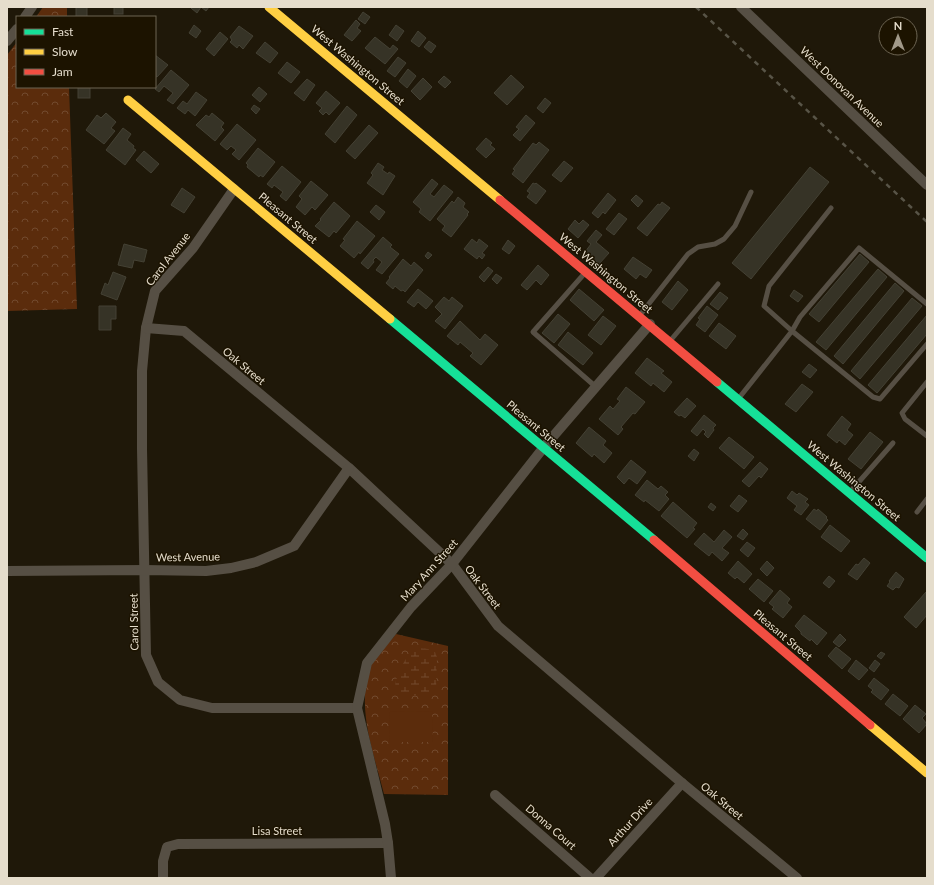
<svg xmlns="http://www.w3.org/2000/svg" width="934" height="885" font-family="Lato,sans-serif">
  <style>
    .forest { fill: url(#forest-crowns) }
    .wetland { fill: url(#wetland-marsh) }
    .pitch { fill: #5b2c0c }
    .building { fill: #363326; stroke: #444134 }
    .lines { fill: none; stroke-linecap: round; stroke-linejoin: round }
    .lane { stroke: #564f44; stroke-width: 5 }
    .street { stroke: #564f44; stroke-width: 10 }
    .fast { stroke: #16e098; stroke-width: 9 }
    .slow { stroke: #ffcf43; stroke-width: 9 }
    .jam { stroke: #f24e42; stroke-width: 9 }
    .rail { stroke: #585447; stroke-width: 2.5; stroke-dasharray: 5 5; stroke-linecap: butt }
    .labels { text-anchor: middle; stroke-width: 3; stroke-linejoin: round; paint-order: stroke }
    .street-label { font-size: 11px; fill: #e5ddcc; stroke: #1c1300 }
  </style>
  <defs>
    <pattern id="forest-crowns" width="20" height="18" patternUnits="userSpaceOnUse"><rect width="20" height="18" fill="#5b2c0c"/><path d="M2 6a3 3 0 1 1 6 0M12 15a3 3 0 1 1 6 0" fill="none" stroke="#724a2e"/></pattern>
    <pattern id="wetland-marsh" width="20" height="14" patternUnits="userSpaceOnUse"><rect width="20" height="14" fill="#5b2c0c"/><path d="M1 5h8M5 5V1M11 12h8M15 12V8" fill="none" stroke="#724a2e"/></pattern>
  </defs>
  <rect width="100%" height="100%" fill="#1f1809"/>
  <g class="forest">
    <polygon points="43,7 67,7 67,17 36,17"/>
    <polygon points="17,42 17,87 69,87 77,309 7,311 7,55"/>
    <path d="M396 634 448 646V795L384 794C374 754 356 709 370 668 373 659 390 642 396 634Z"/>
  </g>
  <path class="wetland" d="M420 648 428 649 435 652 437 657 436 691C430 693 405 698 400 696 398 695 396 693 395 692 394 676 403 663 412 650Z"/>
  <polygon class="pitch" points="432,711 433,742 390,742 389,712"/>
  <g class="building">
    <rect x="76" y="7" width="11" height="10"/>
    <rect x="114" y="7" width="9" height="7"/>
    <polygon points="192,7 209,7 206,11 201,7 197,13 191,8"/>
    <polygon points="363,12 370,17 365,24 358,19"/>
    <polygon points="356,20 360,24 357,28 361,31 352,41 344,35"/>
    <polygon points="194,25 201,31 196,38 189,33"/>
    <polygon points="396,25 404,31 397,41 389,35"/>
    <polygon points="239,26 253,36 243,49 239,45 237,48 230,42 232,40 230,37"/>
    <polygon points="418,31 426,38 419,47 411,41"/>
    <polygon points="220,32 228,39 214,56 206,49"/>
    <polygon points="375,37 390,49 393,45 398,49 385,64 365,48"/>
    <polygon points="429,41 436,46 431,53 424,47"/>
    <polygon points="265,42 278,53 270,63 256,53"/>
    <polygon points="155,55 168,65 157,77 155,76"/>
    <polygon points="398,57 406,63 395,77 387,71"/>
    <polygon points="287,62 300,72 291,83 278,73"/>
    <polygon points="408,69 416,76 407,88 399,81"/>
    <polygon points="171,70 189,85 173,104 167,100 173,93 164,86 159,92 155,89"/>
    <polygon points="511,75 524,87 507,105 494,93"/>
    <polygon points="444,76 451,82 445,88 438,82"/>
    <polygon points="423,78 432,87 420,100 411,91"/>
    <polygon points="307,79 315,85 304,101 294,93"/>
    <rect x="78" y="87" width="12" height="11"/>
    <polygon points="259,87 267,94 260,102 252,95"/>
    <polygon points="326,91 340,103 329,115 326,112 323,115 319,111 322,108 316,103"/>
    <polygon points="196,92 207,100 195,116 188,110 185,114 177,108 183,101 187,104"/>
    <polygon points="545,98 551,103 543,113 537,108"/>
    <polygon points="254,105 260,109 256,114 251,109"/>
    <polygon points="347,106 357,115 335,143 325,134"/>
    <polygon points="106,113 116,122 111,128 115,131 104,144 86,130 97,115 101,118"/>
    <polygon points="212,113 224,123 221,127 224,130 215,141 196,125 206,115 209,117"/>
    <polygon points="526,115 535,123 520,141 513,135 519,129 516,127"/>
    <polygon points="237,124 256,140 239,160 232,154 236,150 231,146 227,150 220,144"/>
    <polygon points="369,125 378,133 355,159 346,151"/>
    <polygon points="123,128 131,134 127,140 134,146 133,148 136,150 125,165 106,150"/>
    <polygon points="486,138 492,143 490,145 495,149 486,158 476,149"/>
    <polygon points="539,142 549,150 523,183 512,174 515,170 513,169 533,143 536,145"/>
    <polygon points="258,148 275,162 263,177 260,175 259,177 247,167 248,165 246,163"/>
    <polygon points="144,151 159,164 151,173 136,160"/>
    <polygon points="564,161 573,168 561,182 552,175"/>
    <polygon points="378,163 384,167 382,170 388,174 389,172 395,176 383,195 367,183 373,175 371,173"/>
    <polygon points="282,166 301,182 286,201 280,196 283,192 274,185 272,188 267,184"/>
    <polygon points="810,167 829,182 751,279 732,263"/>
    <polygon points="432,179 438,184 430,194 434,197 444,185 453,192 430,221 419,212 421,209 413,202"/>
    <polygon points="311,181 328,195 315,210 312,207 305,215 296,207 302,199 299,196"/>
    <polygon points="533,183 535,184 536,183 546,191 536,204 527,197 530,193 527,191"/>
    <polygon points="182,188 195,197 184,213 171,205"/>
    <polygon points="608,193 616,200 605,214 603,212 598,218 592,213"/>
    <polygon points="636,195 643,201 638,207 631,200"/>
    <polygon points="458,197 465,203 463,207 469,212 467,214 468,215 451,237 442,230 445,226 437,219 452,201 454,203"/>
    <polygon points="334,202 350,216 336,233 334,231 329,237 315,226 321,220 320,219"/>
    <polygon points="662,202 670,208 647,236 637,228 658,204 660,205"/>
    <polygon points="376,205 385,212 379,220 370,212"/>
    <polygon points="619,213 627,219 614,235 606,229"/>
    <polygon points="575,220 579,224 583,220 589,225 578,238 568,229"/>
    <polygon points="357,221 375,236 360,254 359,252 354,258 340,246 345,240 343,239"/>
    <polygon points="596,230 602,235 596,242 609,253 599,264 585,252 591,244 587,241"/>
    <polygon points="383,237 392,245 390,247 399,254 382,274 376,270 382,262 376,257 373,260 374,262 368,269 361,263"/>
    <polygon points="472,239 477,243 479,239 488,246 482,253 485,255 482,259 479,256 477,259 464,249"/>
    <polygon points="508,240 515,246 509,254 502,249"/>
    <polygon points="124,244 147,250 144,262 134,260 132,268 118,265"/>
    <polygon points="428,252 432,255 428,259 425,256"/>
    <polygon points="860,254 869,262 819,322 809,314"/>
    <polygon points="633,257 652,270 646,278 640,274 636,279 624,269"/>
    <polygon points="403,259 411,266 414,262 423,270 405,292 403,290 401,291 395,286 393,289 386,283 390,278 389,277"/>
    <polygon points="538,265 549,275 541,285 536,280 527,290 521,285"/>
    <polygon points="488,267 493,271 484,282 479,277"/>
    <polygon points="878,269 887,277 826,350 816,342"/>
    <polygon points="113,272 126,277 117,300 101,294 105,283 108,285"/>
    <polygon points="496,274 502,278 497,284 492,279"/>
    <polygon points="678,281 688,290 672,310 662,302"/>
    <polygon points="895,283 904,291 843,364 834,356"/>
    <polygon points="418,289 433,301 426,309 418,302 414,307 407,302"/>
    <polygon points="579,289 604,310 594,321 570,300"/>
    <polygon points="794,290 803,296 798,302 790,296"/>
    <polygon points="720,292 728,298 718,310 710,304"/>
    <polygon points="444,297 449,301 452,297 463,306 445,329 435,321 442,314 435,307"/>
    <polygon points="912,298 922,306 860,379 851,371"/>
    <polygon points="99,306 116,306 116,319 111,319 111,330 99,330"/>
    <polygon points="707,306 718,315 705,332 696,325 700,319 698,318"/>
    <polygon points="558,314 570,324 554,343 542,333"/>
    <polygon points="927,315 927,334 877,393 868,385"/>
    <polygon points="603,316 616,326 601,345 588,335"/>
    <polygon points="460,321 480,340 485,334 498,345 481,365 470,356 473,353 460,342 458,345 447,336"/>
    <polygon points="719,323 736,336 726,349 709,336"/>
    <polygon points="568,332 593,353 583,365 558,345"/>
    <polygon points="647,358 664,371 661,373 672,382 664,392 653,383 651,386 635,373"/>
    <polygon points="809,364 817,370 810,378 802,372"/>
    <polygon points="802,384 813,392 796,412 785,404"/>
    <polygon points="626,387 645,402 635,414 633,413 621,427 623,429 618,435 599,419 610,406 613,409 620,401 617,399"/>
    <polygon points="687,398 696,406 685,418 681,415 679,416 674,412"/>
    <polygon points="704,415 716,425 713,428 714,430 708,438 704,434 706,432 703,429 697,436 691,431"/>
    <polygon points="842,416 851,424 847,430 853,435 845,445 839,440 837,443 827,435"/>
    <polygon points="589,427 606,441 603,445 612,453 604,463 594,454 592,457 576,443"/>
    <polygon points="870,432 883,442 861,469 848,459"/>
    <polygon points="729,437 754,457 744,469 719,448"/>
    <polygon points="694,449 699,453 694,461 688,456"/>
    <polygon points="631,460 646,472 637,484 629,478 624,484 617,477"/>
    <polygon points="760,462 768,469 761,478 759,476 749,487 742,481"/>
    <polygon points="647,480 658,489 661,486 668,492 665,495 669,499 659,511 645,500 644,502 635,495"/>
    <polygon points="792,491 797,495 799,493 808,499 805,502 809,505 801,515 794,510 797,506 787,498"/>
    <polygon points="739,495 747,501 738,512 730,506"/>
    <polygon points="673,502 697,523 693,528 695,529 687,538 661,516"/>
    <polygon points="711,503 716,507 713,511 708,507"/>
    <polygon points="814,509 817,511 818,509 827,517 826,518 828,520 820,530 806,519"/>
    <polygon points="830,525 850,541 841,552 821,537"/>
    <polygon points="743,529 748,534 743,540 737,536"/>
    <polygon points="724,530 732,537 722,548 729,553 722,561 712,552 709,556 694,544 704,533 714,542"/>
    <polygon points="747,542 755,548 748,557 740,550"/>
    <polygon points="864,558 870,563 857,580 848,574 856,564 858,565"/>
    <polygon points="738,561 752,574 744,583 737,577 735,579 728,573"/>
    <polygon points="767,561 774,568 767,576 760,569"/>
    <polygon points="896,572 904,579 899,588 896,587 893,590 887,586 890,582 889,581"/>
    <polygon points="829,576 835,581 829,588 823,583"/>
    <polygon points="758,579 773,591 764,602 749,589"/>
    <polygon points="780,590 790,599 787,603 792,607 783,618 772,609 774,607 769,603"/>
    <polygon points="926,592 927,615 916,628 904,617"/>
    <polygon points="804,615 827,633 817,645 811,639 810,641 801,634 801,632 795,626"/>
    <polygon points="840,634 846,640 839,647 833,642"/>
    <polygon points="836,647 851,659 842,669 828,656"/>
    <polygon points="881,652 885,654 881,659 877,656"/>
    <polygon points="856,660 868,670 859,680 848,671"/>
    <polygon points="875,660 880,664 874,672 869,668"/>
    <polygon points="874,678 889,690 881,700 871,692 873,690 868,686"/>
    <polygon points="893,694 908,706 900,716 885,704"/>
    <polygon points="915,705 926,714 922,718 927,724 919,733 903,719"/>
  </g>
  <g class="lines">
    <g class="lane">
      <polyline points="584,274 533,332 596,387"/>
      <polyline points="927,304 859,248 800,317 792,331 873,397 880,399 927,344"/>
      <polyline points="640,315 688,254 698,247 715,244 724,239 735,226 751,192"/>
      <polyline points="670,341 718,284"/>
      <polyline points="927,382 902,413 905,419 927,436"/>
      <polyline points="739,398 792,331 764,306 769,286 831,208"/>
      <polyline points="850,492 893,443"/>
      <polyline points="917,512 927,499"/>
    </g>
    <g class="street">
      <polyline points="741,7 927,185"/>
      <polyline points="25,17 32,7"/>
      <polyline points="7,41 17,29"/>
      <polyline points="234,189 193,248 155,291 146,328 142,371 142,449 146,655 158,682 180,700 212,708 357,708"/>
      <polyline points="146,328 184,331 349,468 452,564 498,626 682,783 797,878"/>
      <polyline points="7,571 145,570 206,571 231,568 256,562 294,546 349,468"/>
      <polyline points="495,795 590,878"/>
      <polyline points="163,878 163,861 167,847 178,844 388,843"/>
      <polyline points="391,878 388,843 385,824 357,708 367,663 411,607 452,564 544,447 650,324"/>
      <polyline points="596,878 682,783"/>
    </g>
    <g class="fast">
      <polyline points="390,319 654,540"/>
      <polyline points="717,382 927,558"/>
    </g>
    <g class="slow">
      <polyline points="269,7 500,200"/>
      <polyline points="128,100 390,319"/>
      <polyline points="870,725 927,773"/>
    </g>
    <g class="jam">
      <polyline points="500,200 717,382"/>
      <polyline points="654,540 870,725"/>
    </g>
    <polyline class="rail" points="696,7 927,222"/>
  </g>
  <g class="labels">
    <g class="street-label">
      <text transform="translate(358 65) rotate(40)" y="4">West Washington Street</text>
      <text transform="translate(842 87) rotate(44)" y="4">West Donovan Avenue</text>
      <text transform="translate(288 218) rotate(40)" y="4">Pleasant Street</text>
      <text transform="translate(168 259) rotate(-52)" y="4">Carol Avenue</text>
      <text transform="translate(606 273) rotate(40)" y="4">West Washington Street</text>
      <text transform="translate(244 366) rotate(40)" y="4">Oak Street</text>
      <text transform="translate(536 426) rotate(40)" y="4">Pleasant Street</text>
      <text transform="translate(854 481) rotate(40)" y="4">West Washington Street</text>
      <text transform="translate(188 557) rotate(-1)" y="4">West Avenue</text>
      <text transform="translate(429 570) rotate(-48)" y="4">Mary Ann Street</text>
      <text transform="translate(483 587) rotate(53)" y="4">Oak Street</text>
      <text transform="translate(134 622) rotate(-91)" y="4">Carol Street</text>
      <text transform="translate(783 635) rotate(40)" y="4">Pleasant Street</text>
      <text transform="translate(722 801) rotate(40)" y="4">Oak Street</text>
      <text transform="translate(630 822) rotate(-48)" y="4">Arthur Drive</text>
      <text transform="translate(551 827) rotate(41)" y="4">Donna Court</text>
      <text x="277" y="835">Lisa Street</text>
    </g>
  </g>
  <rect width="934" height="885" fill="none" stroke="#e5ddcc" stroke-width="16"/>
  <rect x="16" y="16" width="140" height="72" fill="#1c1300" stroke="#6c6452"/>
  <rect x="24" y="29" width="20" height="6" fill="#16e098" stroke="#6c6452"/>
  <text x="52" y="36" font-size="12" fill="#e5ddcc">Fast</text>
  <rect x="24" y="49" width="20" height="6" fill="#ffcf43" stroke="#6c6452"/>
  <text x="52" y="56" font-size="12" fill="#e5ddcc">Slow</text>
  <rect x="24" y="69" width="20" height="6" fill="#f24e42" stroke="#6c6452"/>
  <text x="52" y="76" font-size="12" fill="#e5ddcc">Jam</text>
  <g transform="translate(898 36)"><circle r="19" fill="#1c1300" stroke="#6c6452"/>
  <path d="M0-3L7 15L0 10L-7 15Z" fill="#a09888"/>
  <text y="-6" font-size="11" font-weight="bold" text-anchor="middle" fill="#e5ddcc">N</text>
  </g>
</svg>
